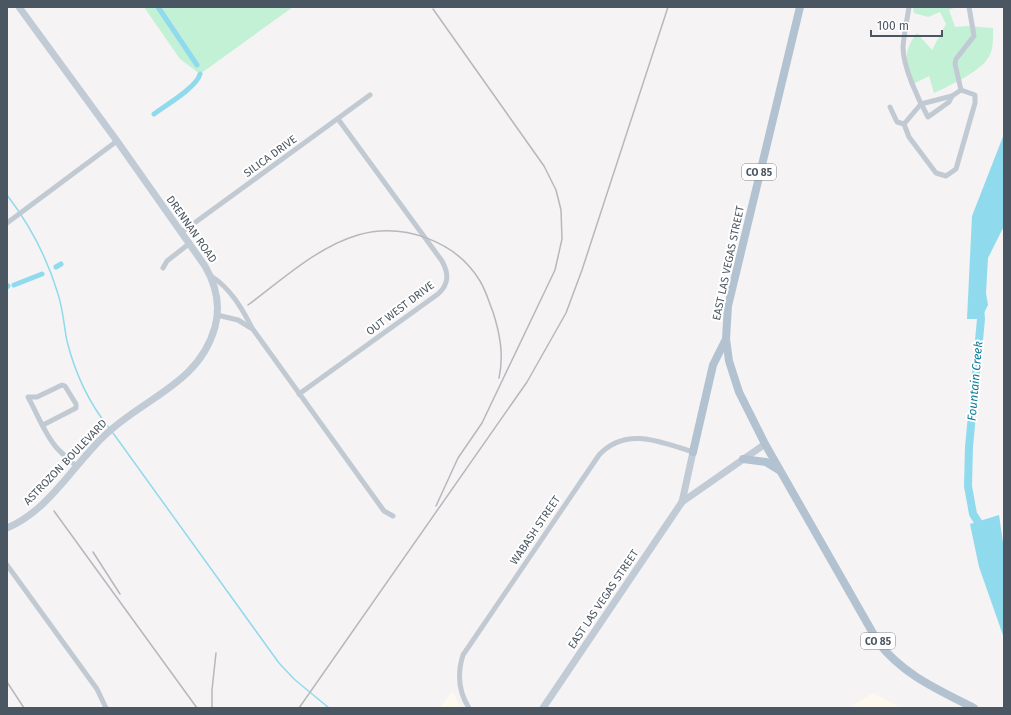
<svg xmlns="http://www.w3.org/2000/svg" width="1011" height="715" font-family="'Fira Sans',sans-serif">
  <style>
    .commercial { fill: #fdf9ef }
    .green { fill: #c3f1d5 }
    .water { fill: #90daee }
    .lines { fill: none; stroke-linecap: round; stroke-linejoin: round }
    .stream { stroke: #90daee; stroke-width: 1.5 }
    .canal { stroke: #90daee; stroke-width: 5 }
    .river { stroke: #90daee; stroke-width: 8 }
    .street { stroke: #c1cad2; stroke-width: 5 }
    .secondary { stroke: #c1cbd6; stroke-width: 7 }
    .primary { stroke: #b3c2d1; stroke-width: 8 }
    .rail { stroke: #b5b8bd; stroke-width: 1.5 }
    .labels { text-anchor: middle; stroke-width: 4; stroke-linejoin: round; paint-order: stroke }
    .shield { fill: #fff; stroke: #808990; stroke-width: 1 }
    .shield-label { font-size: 10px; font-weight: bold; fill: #4a5661 }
    .street-label { font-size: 11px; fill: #4a5661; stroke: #fff }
    .water-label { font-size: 12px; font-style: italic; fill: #0c7c9b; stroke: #fff }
  </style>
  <rect width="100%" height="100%" fill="#f5f3f3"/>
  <g class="commercial">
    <polygon points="452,691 461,708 440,708"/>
    <polygon points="873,693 898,706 901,708 848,708"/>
  </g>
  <g class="green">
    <polygon points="144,7 293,7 200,74 180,59"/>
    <path d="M913 7H956L949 10 955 27 967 26 993 28C993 37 994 50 988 58 981 71 947 87 934 93L929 76 913 84C906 63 902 52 917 33L932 50 946 24 940 12 928 17 914 13Z"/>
  </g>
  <g class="water">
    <polygon points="1004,134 1004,226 988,258 986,293 988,305 981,319 967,319 972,216"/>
    <polygon points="999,515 1004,549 1004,638 979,567 970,524"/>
  </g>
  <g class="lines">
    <g class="stream">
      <path d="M7 195C30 225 47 257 58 294 63 309 64 326 67 341 75 373 89 403 109 428"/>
      <polyline points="113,433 279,663 294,679 329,708"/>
    </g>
    <g class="canal">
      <polyline points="158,7 197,65"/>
      <path d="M154 114C166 105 197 87 200 74"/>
      <polyline points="56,267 61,264"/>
      <polyline points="14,285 42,274"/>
      <polyline points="7,287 8,286"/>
    </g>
    <polyline class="river" points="980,309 981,319 969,447 968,486 973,514 984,531"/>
    <g class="street">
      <path d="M909 7C907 20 904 34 903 47 903 67 918 99 928 117L949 102 952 96"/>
      <polygon points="961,90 975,95 975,103 956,169 946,176 936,173 909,137 904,124 921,104 952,96"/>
      <polyline points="961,90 955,64 956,59 974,36 969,7"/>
      <polyline points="890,107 897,122 904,124"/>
      <polyline points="7,223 117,141"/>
      <polyline points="182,232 370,95"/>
      <polyline points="163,268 167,261 190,243"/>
      <path d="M211 276C230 288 242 308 252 328L384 511 393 516"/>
      <polyline points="217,315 238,320 251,328"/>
      <path d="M299 394 438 294C449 284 449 274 442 261L338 119"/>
      <path d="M43 425 76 408V404L65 386 62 385 37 397H28C37 413 44 433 56 447 62 454 70 460 76 466"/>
      <polyline points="7,565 97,689 106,708"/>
      <path d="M469 708C458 691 457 674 463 655L599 455C626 426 661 442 693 452"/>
    </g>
    <g class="secondary">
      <polyline points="682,502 765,444"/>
      <path d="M7 528C48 511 72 467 103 437 142 398 199 385 215 327 221 305 216 285 205 266L117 141 19 7"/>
      <polyline points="543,708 682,502 693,452"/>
    </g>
    <g class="primary">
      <path d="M800 7 728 306 726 339 729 361 739 392 765 444 878 642C903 675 939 690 974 708"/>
      <polyline points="693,452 713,365 726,339"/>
      <polyline points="743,459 766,462 779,470"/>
    </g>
    <g class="rail">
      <polyline points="433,9 544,166 556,190 561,210 562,239 555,270 482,423 458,458 436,506"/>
      <path d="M248 305C282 280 317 247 358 235 403 222 456 241 480 281 486 291 489 302 493 312 500 334 504 355 499 378"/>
      <polyline points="54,511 197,708"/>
      <polyline points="93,552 120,594"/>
      <polyline points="7,682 24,708"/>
      <polyline points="212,708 212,690 216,653"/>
      <polyline points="299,708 527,382 566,313 582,270 668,7"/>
    </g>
  </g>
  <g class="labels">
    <g class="shield">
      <rect x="742" y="164" width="34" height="16" rx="3"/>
      <rect x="861" y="633" width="34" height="16" rx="3"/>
    </g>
    <g class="shield-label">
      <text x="759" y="176">CO 85</text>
      <text x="878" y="645">CO 85</text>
    </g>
    <g class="street-label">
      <text transform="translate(270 156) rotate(-36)" y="4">SILICA DRIVE</text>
      <text transform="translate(192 229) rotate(55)" y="4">DRENNAN ROAD</text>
      <text transform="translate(728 263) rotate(-78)" y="4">EAST LAS VEGAS STREET</text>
      <text transform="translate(400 308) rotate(-37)" y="4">OUT WEST DRIVE</text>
      <text transform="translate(65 462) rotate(-46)" y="4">ASTROZON BOULEVARD</text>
      <text transform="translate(535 530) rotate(-56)" y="4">WABASH STREET</text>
      <text transform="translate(603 599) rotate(-56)" y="4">EAST LAS VEGAS STREET</text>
    </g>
    <g class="water-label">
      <text transform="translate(975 381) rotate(-85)" y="4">Fountain Creek</text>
    </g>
  </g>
  <rect width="1011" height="715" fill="none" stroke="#4a5661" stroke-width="16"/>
  <path d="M871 30v6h71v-6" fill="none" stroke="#4a5661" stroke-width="2"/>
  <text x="877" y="30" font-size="12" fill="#4a5661" stroke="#ffffff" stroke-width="3" paint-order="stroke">100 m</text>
</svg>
